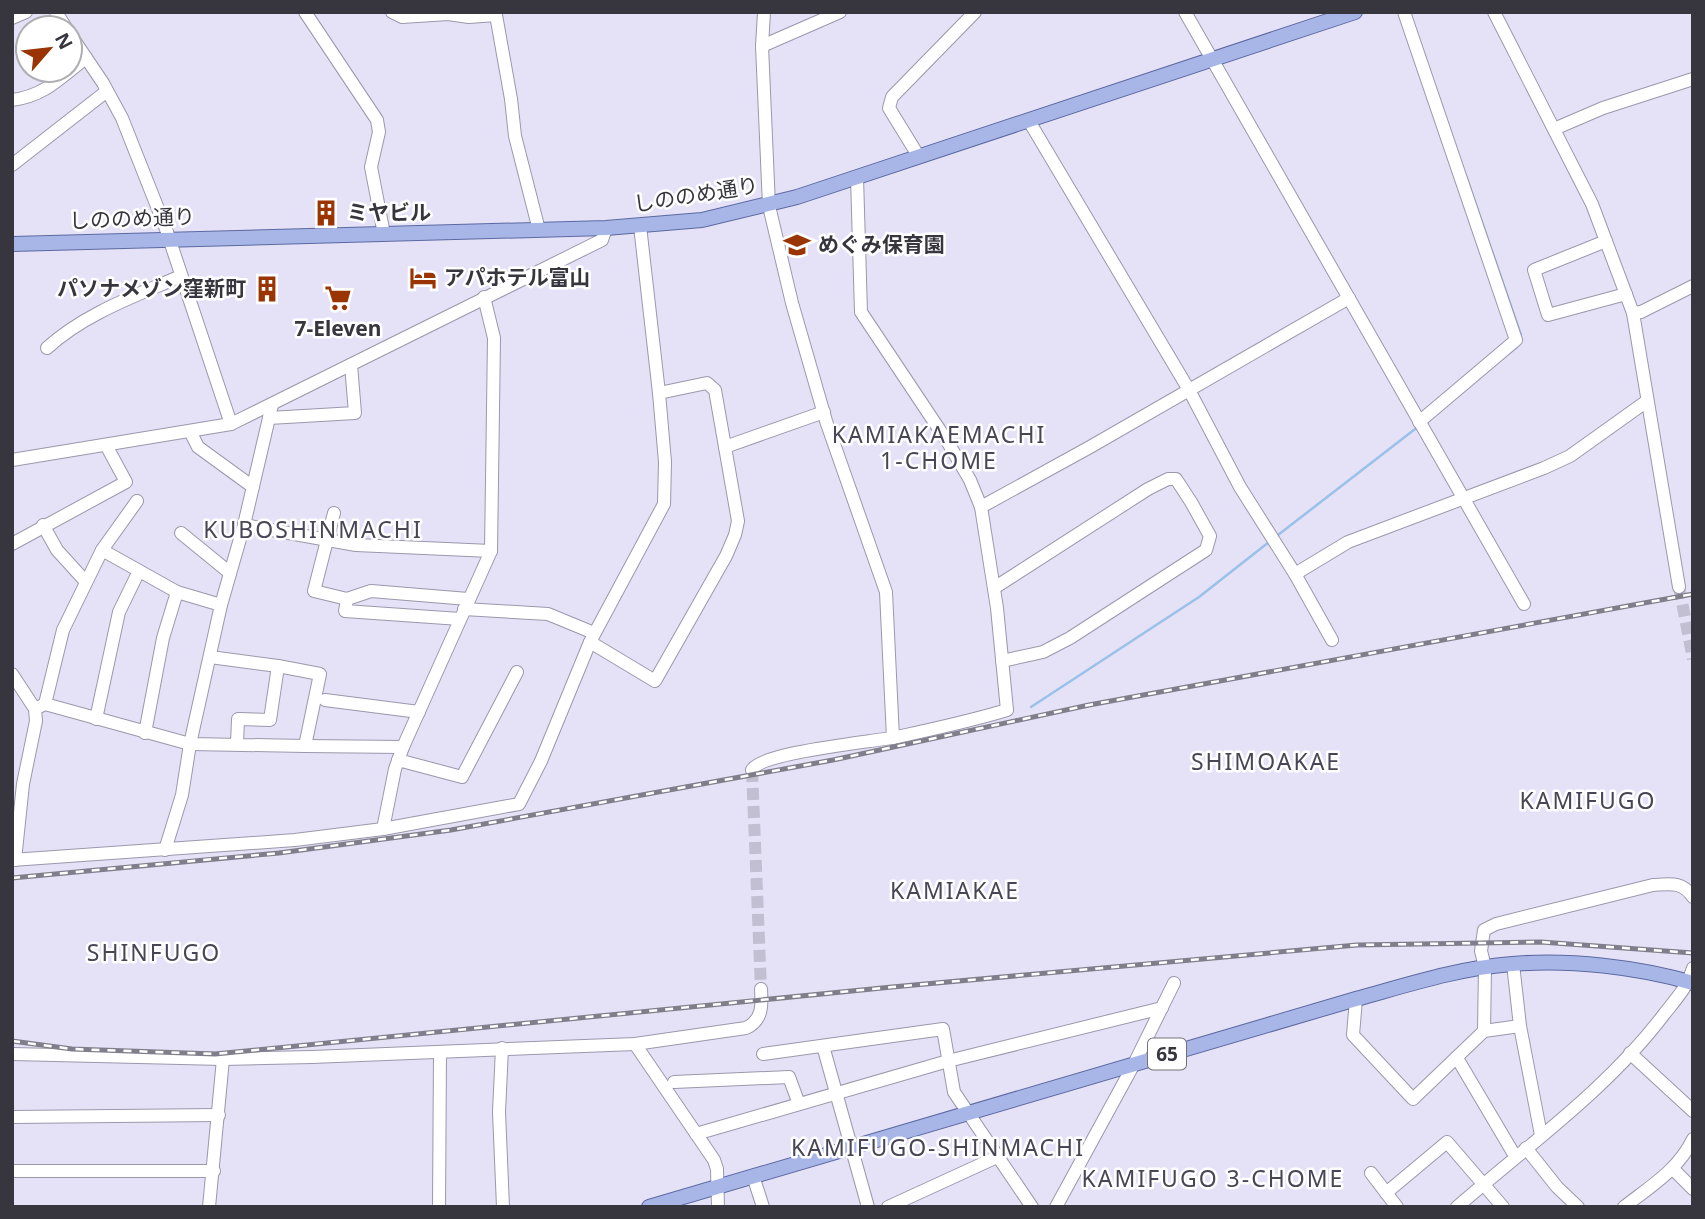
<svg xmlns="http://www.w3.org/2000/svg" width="1705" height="1219" font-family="'Noto Sans','Noto Sans JP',sans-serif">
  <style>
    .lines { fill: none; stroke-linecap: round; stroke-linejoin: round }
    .stream { stroke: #9ac1e9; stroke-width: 2.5 }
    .minor-tunnel { stroke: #c2bfd2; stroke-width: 12; stroke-dasharray: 12 6; stroke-linecap: butt }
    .minor-casing { stroke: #9a98ab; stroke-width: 14 }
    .major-casing { stroke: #5b69a1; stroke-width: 16 }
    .minor { stroke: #fff; stroke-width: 12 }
    .major { stroke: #a8b6e7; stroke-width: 14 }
    .rail-casing { stroke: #807e8b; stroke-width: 5 }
    .rail { stroke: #fff; stroke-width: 2.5; stroke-dasharray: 8; stroke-linecap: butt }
    .labels { text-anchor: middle; stroke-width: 5; stroke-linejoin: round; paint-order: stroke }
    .shield { fill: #fff; stroke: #737277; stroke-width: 2 }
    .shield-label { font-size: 19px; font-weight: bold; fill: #37353d }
    .street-label { font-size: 21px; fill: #37353d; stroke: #fff }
    .poi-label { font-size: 21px; font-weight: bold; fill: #37353d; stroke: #fff; text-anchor: start }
    .neighbourhood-label { font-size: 23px; letter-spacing: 2px; fill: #484556; stroke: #fff }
  </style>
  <rect width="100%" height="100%" fill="#e5e2f7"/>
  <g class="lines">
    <g class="stream">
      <polyline points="1466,176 1521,335"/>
      <polyline points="1503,358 1517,347"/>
      <polyline points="1278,535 1419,426"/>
      <polyline points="1031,707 1199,597 1269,542"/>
    </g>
    <g class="minor-tunnel">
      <polyline points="1679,587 1693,659"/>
      <polyline points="752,770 761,989"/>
    </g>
    <g class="minor-casing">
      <g id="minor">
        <polyline points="56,12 66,28"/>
        <polyline points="305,12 377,120 379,132 371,167 384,234"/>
        <polyline points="392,12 402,17 448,14 469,17 496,15 511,99 515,136 539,230"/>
        <polyline points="764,12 762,46 769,206 792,303 826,421 886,592 893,738"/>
        <polyline points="1185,12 1524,604"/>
        <polyline points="1404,12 1516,340 1419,422"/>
        <polyline points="1494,12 1592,204 1633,313 1679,587"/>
        <polyline points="12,18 26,12"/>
        <polyline points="70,34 103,83 122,118 166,229 231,424"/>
        <polyline points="762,46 840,12"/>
        <path d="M12 100C45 96 61 77 86 58"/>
        <polyline points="1029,121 1189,390 1240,487 1295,574 1332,640"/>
        <polyline points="1554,129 1603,108 1693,79"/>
        <polyline points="919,157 889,108 892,97 975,12"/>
        <polyline points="12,165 107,91"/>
        <polyline points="1606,241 1534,270 1548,315 1626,294"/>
        <polyline points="1633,313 1641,312 1693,286"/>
        <path d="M47 348C84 314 135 296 181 276"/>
        <polyline points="269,418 355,413 351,365"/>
        <polyline points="190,431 198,447 253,487"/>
        <polyline points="725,447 824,412"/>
        <polyline points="12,460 231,424 602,240 606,228"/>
        <polyline points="981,507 1090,447 1349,298"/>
        <polyline points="334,513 314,591 347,599 371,591 468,599"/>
        <polyline points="43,525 57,550 86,582"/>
        <polyline points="244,525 356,545 491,551"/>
        <polyline points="181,533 230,573"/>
        <polyline points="12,544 126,482 106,445"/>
        <polyline points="102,550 137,501"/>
        <polyline points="1295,574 1348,542 1544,468 1570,456 1647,401"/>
        <polyline points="994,588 1148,489 1168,479 1176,479 1191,502 1210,536 1206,550 1070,638 1043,652 1002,661"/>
        <polyline points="347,599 345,611 460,619"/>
        <polyline points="464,609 548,614 594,633"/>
        <polyline points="590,642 655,681 726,556 735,535 738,521 715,390 707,383 659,393"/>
        <polyline points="210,657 278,666"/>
        <polyline points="12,674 35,709 36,721 23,784 15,860"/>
        <polyline points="325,700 419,712"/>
        <polyline points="45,704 63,630 102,550 177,592 221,605"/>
        <polyline points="35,709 45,704 190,744 305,746 320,674 278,666 270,720 238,719 237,744"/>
        <polyline points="96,719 119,612 139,571"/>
        <polyline points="145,733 163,638 177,592"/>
        <polyline points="305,746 403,747"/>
        <polyline points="398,760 462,777 517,672"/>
        <path d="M752 770C761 752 872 742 897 737 934 729 971 721 1007 710L997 608 981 507 970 480 947 441 861 312 857 177"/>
        <polyline points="383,829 395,769 403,747 491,551 494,338 484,297"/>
        <polyline points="165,850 182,795 190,744 221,605 244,525 272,405"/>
        <polyline points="12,860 295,840 383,829 519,804 541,761 590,642 664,504 665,462 659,393 640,226"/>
        <polyline points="1513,964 1520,1026 1541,1135"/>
        <polyline points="1356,999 1353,1035 1413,1099 1484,1031 1520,1026"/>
        <path d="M1484 1031 1485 967 1481 951 1484 930 1496 924 1653 885C1670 884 1682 881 1693 897"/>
        <polyline points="635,1044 714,1160 717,1169 718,1207"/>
        <polyline points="823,1046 868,1207"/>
        <polyline points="502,1048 499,1112 503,1207"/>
        <polyline points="1630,1053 1693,1111"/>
        <path d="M12 1054 223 1059 312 1057 635 1044 746 1028C763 1020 762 1005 761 989"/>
        <polyline points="763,1054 943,1029 954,1092 1032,1207"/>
        <polyline points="1457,1058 1515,1156"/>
        <polyline points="674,1082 789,1077 799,1104"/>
        <polyline points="12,1117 219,1115"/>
        <polyline points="696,1134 948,1061 1162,1008"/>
        <polyline points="1526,1148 1557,1187 1578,1207"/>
        <polyline points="1673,1169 1693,1189"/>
        <polyline points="12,1171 214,1171"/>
        <polyline points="1371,1173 1397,1207"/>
        <polyline points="753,1176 763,1207"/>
        <polyline points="1386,1193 1447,1142 1503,1207"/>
        <polyline points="209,1207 223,1059"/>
        <polyline points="439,1207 440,1052"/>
        <polyline points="888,1207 997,1157"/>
        <polyline points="1056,1207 1134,1064 1174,983"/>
        <path d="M1457 1207C1528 1145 1608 1089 1665 1013 1677 998 1688 986 1693 968"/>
        <path d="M1624 1207C1651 1186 1678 1170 1693 1139"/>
      </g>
    </g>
    <g class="major-casing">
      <g id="major">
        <polyline points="12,244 606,228 702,220 797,197 1355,12"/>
        <path d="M649 1207 1356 999C1407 985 1459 968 1512 964 1569 959 1638 967 1693 983"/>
      </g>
    </g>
    <use href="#minor" class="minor"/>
    <use href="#major" class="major"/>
    <g class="rail-casing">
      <g id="rail">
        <polyline points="12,878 279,853 451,830 833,760 1089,705 1693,594"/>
        <polyline points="12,1041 72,1049 215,1054 892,987 1357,945 1541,942 1693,953"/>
      </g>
    </g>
    <use href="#rail" class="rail"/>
  </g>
  <defs>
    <g id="building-bare" transform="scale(2.1)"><path d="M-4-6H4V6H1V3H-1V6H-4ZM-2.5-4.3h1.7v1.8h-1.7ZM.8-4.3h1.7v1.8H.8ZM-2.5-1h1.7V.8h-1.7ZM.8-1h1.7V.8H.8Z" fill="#9a3503" stroke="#fff" stroke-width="2.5" paint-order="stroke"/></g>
    <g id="school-bare" transform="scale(2.1)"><path d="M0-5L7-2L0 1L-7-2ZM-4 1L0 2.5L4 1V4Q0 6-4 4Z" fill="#9a3503" stroke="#fff" stroke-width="2.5" paint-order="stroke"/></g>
    <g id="hotel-bare" transform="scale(2.1)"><path d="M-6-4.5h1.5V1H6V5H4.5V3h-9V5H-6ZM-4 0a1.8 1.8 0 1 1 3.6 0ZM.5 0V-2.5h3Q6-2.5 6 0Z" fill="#9a3503" stroke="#fff" stroke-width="2.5" paint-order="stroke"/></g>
    <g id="supermarket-bare" transform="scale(2.1)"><path d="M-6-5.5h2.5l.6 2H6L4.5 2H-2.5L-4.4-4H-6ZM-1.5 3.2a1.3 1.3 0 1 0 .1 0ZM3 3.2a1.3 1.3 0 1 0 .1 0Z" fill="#9a3503" stroke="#fff" stroke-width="2.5" paint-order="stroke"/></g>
  </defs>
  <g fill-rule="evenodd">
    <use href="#building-bare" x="326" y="213"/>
    <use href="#school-bare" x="797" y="245"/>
    <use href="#hotel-bare" x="423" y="278"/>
    <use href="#building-bare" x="267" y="289"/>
    <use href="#supermarket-bare" x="338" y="298"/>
  </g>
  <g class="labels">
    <rect class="shield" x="1148" y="1038.5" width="38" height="31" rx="5"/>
    <g class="shield-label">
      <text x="1167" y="1061">65</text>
    </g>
    <g class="street-label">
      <text transform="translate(696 195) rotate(-9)" y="7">しののめ通り</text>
      <text transform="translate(132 219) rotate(-2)" y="7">しののめ通り</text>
    </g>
    <g class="poi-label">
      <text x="347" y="220">ミヤビル</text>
      <text x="818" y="252">めぐみ保育園</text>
      <text x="444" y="285">アパホテル富山</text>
      <text x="246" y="296" text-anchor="end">パソナメゾン窪新町</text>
      <text x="338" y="336" text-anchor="middle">7-Eleven</text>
    </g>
    <g class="neighbourhood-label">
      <text x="939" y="443">KAMIAKAEMACHI<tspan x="939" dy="26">1-CHOME</tspan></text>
      <text x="313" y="538">KUBOSHINMACHI</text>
      <text x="1266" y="770">SHIMOAKAE</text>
      <text x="1588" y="809">KAMIFUGO</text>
      <text x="955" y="899">KAMIAKAE</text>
      <text x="154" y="961">SHINFUGO</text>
      <text x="938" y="1156">KAMIFUGO-SHINMACHI</text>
      <text x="1213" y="1187">KAMIFUGO 3-CHOME</text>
    </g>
  </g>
  <rect width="1705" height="1219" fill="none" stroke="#37353d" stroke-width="28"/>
  <g transform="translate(49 49) rotate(62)"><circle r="33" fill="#ffffff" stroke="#afaeb1" stroke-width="2"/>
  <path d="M0-5L12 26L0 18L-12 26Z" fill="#9a3503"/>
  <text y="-10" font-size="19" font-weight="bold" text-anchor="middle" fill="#37353d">N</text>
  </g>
</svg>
